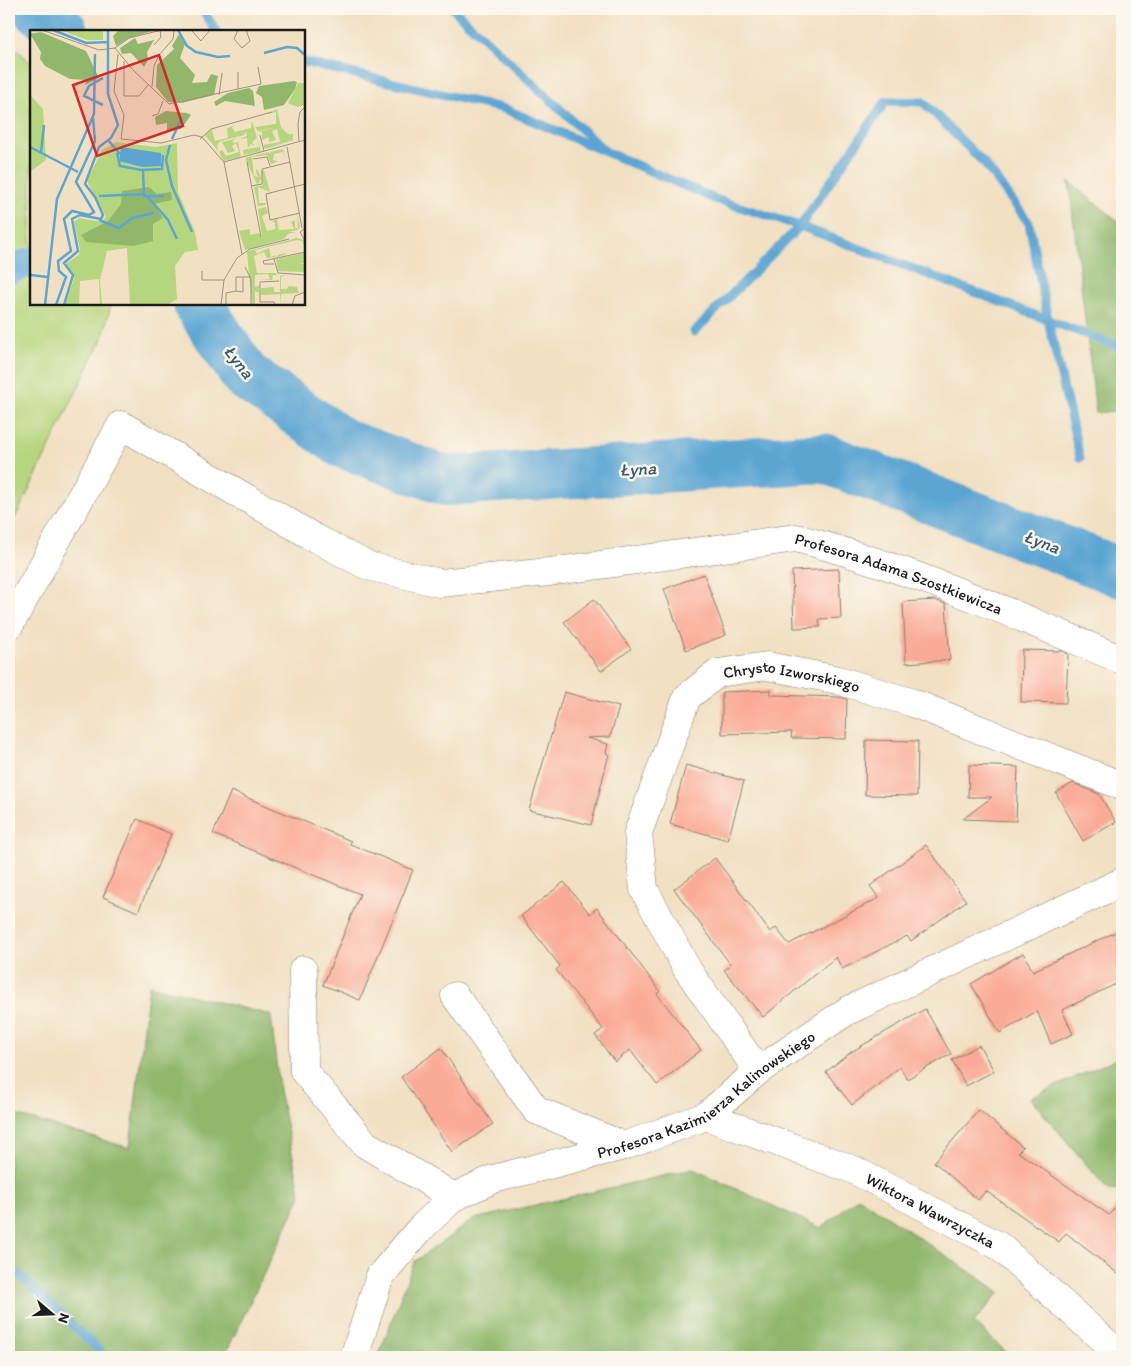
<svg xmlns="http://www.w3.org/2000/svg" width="1131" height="1366" font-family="Itim,sans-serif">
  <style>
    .green { fill: #b5d67d; stroke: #68794c }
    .forest { fill: #90b76c; stroke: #566a44 }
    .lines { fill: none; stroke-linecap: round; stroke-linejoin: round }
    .stream { stroke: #5ca5d3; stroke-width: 9 }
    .canal { stroke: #5ca5d3; stroke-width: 29 }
    .river { stroke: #5ca5d3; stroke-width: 50 }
    .building { fill: #faab97 }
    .street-casing { stroke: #867e6f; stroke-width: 29 }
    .street { stroke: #fff; stroke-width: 28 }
    .labels { text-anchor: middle; stroke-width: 5; stroke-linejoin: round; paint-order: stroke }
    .street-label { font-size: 16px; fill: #1c1c1c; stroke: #fbf7ec }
    .water-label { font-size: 18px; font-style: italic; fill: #395a6e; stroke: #fbf7ec }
    .inset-river { fill: none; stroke: #5ca5d3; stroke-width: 2.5 }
    .inset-road { fill: none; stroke: #9c9280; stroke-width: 1 }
    .view { fill: #d62828; fill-opacity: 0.15; stroke: #d62828; stroke-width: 2.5 }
    .inset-edge { fill: none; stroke: #1c1c1c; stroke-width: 2.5 }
  </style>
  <rect width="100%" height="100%" fill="#fbf7ec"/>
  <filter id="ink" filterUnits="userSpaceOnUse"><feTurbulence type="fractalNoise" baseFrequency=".02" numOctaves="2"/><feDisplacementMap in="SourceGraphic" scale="10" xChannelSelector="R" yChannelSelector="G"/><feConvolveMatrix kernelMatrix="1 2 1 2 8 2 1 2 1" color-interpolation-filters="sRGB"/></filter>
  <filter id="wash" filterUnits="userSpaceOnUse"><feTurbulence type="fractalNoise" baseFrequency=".0096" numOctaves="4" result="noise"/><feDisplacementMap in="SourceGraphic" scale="20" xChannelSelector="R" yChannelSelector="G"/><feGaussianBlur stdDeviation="1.12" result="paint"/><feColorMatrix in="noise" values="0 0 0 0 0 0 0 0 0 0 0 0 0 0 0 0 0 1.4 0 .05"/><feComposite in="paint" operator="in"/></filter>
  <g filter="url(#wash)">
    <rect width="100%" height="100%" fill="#f1e0c2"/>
    <polygon class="green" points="9,42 31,63 31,304 111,304 103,336 9,531 9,398 16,386 9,383"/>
    <g class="forest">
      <polygon points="1069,182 1122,224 1122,410 1096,413"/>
      <polygon points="149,985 271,1015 279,1090 301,1196 224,1357 9,1357 9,1135 13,1114 130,1148"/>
      <polygon points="1122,1056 1122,1191 1108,1190 1030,1098"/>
      <polygon points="693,1169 821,1228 858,1197 1000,1292 974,1322 1011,1357 378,1357 414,1262 474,1219"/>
    </g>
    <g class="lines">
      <g class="stream">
        <polyline points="202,9 216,31"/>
        <polyline points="453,9 606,152 715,199 800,226 1122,348"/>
        <polyline points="304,62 505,109 599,149"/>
        <polyline points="694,332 800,226 886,101 923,102 984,163 1029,223 1048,320 1080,458"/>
        <polyline points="9,1265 106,1357"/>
      </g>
      <polyline class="canal" points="9,270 31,262"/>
      <g class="river">
        <polyline points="37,9 63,31"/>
        <polyline points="198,304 245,375 342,443 446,481 824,458 1122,573"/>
      </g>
    </g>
    <g id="blocks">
      <g class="building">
        <polygon points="839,569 841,618 819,619 820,627 794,628 792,571"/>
        <polygon points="704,574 726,635 686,650 664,589"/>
        <polygon points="594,599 631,649 601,671 564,622"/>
        <polygon points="935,600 946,604 950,660 906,663 903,602"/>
        <polygon points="1022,650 1062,651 1068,654 1066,703 1021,702"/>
        <polygon points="771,690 771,695 839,697 847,699 846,739 791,738 792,732 722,734 722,692"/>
        <polygon points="564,692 619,707 610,737 587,738 608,744 606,753 609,754 591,825 529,810"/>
        <polygon points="866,740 918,741 917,796 865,795"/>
        <polygon points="686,765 744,781 728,840 670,824"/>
        <polygon points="969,765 1018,767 1016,821 963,819 992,797 968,797"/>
        <polygon points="1073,783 1099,794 1116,822 1083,841 1056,793"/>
        <polygon points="231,791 351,841 350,844 413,870 360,1000 323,985 360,894 213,834"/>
        <polygon points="137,819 171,834 138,912 103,897"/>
        <polygon points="926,845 966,901 911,941 907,936 842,969 836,957 763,1017 724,970 731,965 674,889 715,858 770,932 776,928 789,944 879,898 870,886"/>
        <polygon points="564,882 590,914 597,908 660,991 657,994 701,1050 657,1085 630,1050 615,1062 595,1035 603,1029 556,970 560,966 521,916"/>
        <polygon points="1122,929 1122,981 1062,1010 1073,1034 1051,1044 1037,1011 1000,1033 971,984 1023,953 1033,971"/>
        <polygon points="925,1009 951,1054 907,1079 900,1067 852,1105 826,1072 851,1052"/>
        <polygon points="979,1045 994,1071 966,1086 952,1060"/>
        <polygon points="441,1048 493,1124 452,1152 401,1077"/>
        <polygon points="979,1110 1023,1147 1018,1152 1109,1215 1122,1198 1122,1277 1066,1233 1059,1242 986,1191 978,1200 934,1162"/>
      </g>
    </g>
  </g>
  <g filter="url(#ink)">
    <use href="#blocks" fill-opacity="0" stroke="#867e6f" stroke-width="1"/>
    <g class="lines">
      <g class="street-casing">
        <g id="street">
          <path id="s1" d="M9 626 121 425 315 538 368 566 440 583 549 572 796 538C908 567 1016 615 1122 660"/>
          <polyline points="303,970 304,1071 365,1144 454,1197"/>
          <polyline points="455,996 536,1110 624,1146"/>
          <path id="s2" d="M758 1071 687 969 644 889 638 833 687 697 718 673 767 666 838 680 913 703 1122 786"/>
          <path id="s3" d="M706 1116 854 1170 999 1246 1122 1357"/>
          <path id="s4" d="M354 1357 380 1276 420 1229 454 1197 493 1179 624 1146 706 1116 758 1071 847 1011 1122 882"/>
        </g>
      </g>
      <use href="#street" class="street"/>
    </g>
  </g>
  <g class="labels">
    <g class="street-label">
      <text dy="6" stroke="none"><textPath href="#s1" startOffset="1056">Profesora Adama Szostkiewicza</textPath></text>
      <text dy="6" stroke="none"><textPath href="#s2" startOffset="530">Chrysto Izworskiego</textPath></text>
      <text dy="6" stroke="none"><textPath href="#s4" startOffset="469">Profesora Kazimierza Kalinowskiego</textPath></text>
      <text dy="6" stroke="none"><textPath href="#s3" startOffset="244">Wiktora Wawrzyczka</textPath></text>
    </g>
    <g class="water-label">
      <text transform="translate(239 362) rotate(52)" y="6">Łyna</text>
      <text transform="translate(638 469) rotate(-3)" y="6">Łyna</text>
      <text transform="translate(1042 542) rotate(21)" y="6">Łyna</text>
    </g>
  </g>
  <g transform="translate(30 30)">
    <rect width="275" height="275" fill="#f1e0c2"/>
    <path d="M31 0H73V10H57ZM268 53H275V75L267 77 258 73ZM0 65 13 79 16 130 0 142ZM247 79 251 97 258 104H263V110L235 119 233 115 250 112 247 99 242 101 246 110 239 112V107L232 110V102H228L242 98 228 101 225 97 246 94V82L237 84ZM222 91 231 121 214 125 213 120 229 117 227 108 222 112 225 116 221 114 218 118 217 108 210 109 217 106 216 102 214 105 191 111 187 115 188 121 175 105 179 101 185 99 182 101 185 111 198 108 197 98 206 95 202 97 205 102 221 98ZM208 108 203 110V113L208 112 211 127 194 131 189 122 192 120 196 126 209 122 206 113 202 116 205 121 198 123 192 112ZM86 112 126 117 147 113 148 162 165 202 168 220 155 222 145 236 147 269 137 275H100L97 218 77 221 70 250 72 275H66L70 274 69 249 50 251 49 275H35L44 249 36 234 49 225 50 219 44 192 49 188 71 192 76 187 57 151 72 120ZM92 117 111 121 89 130ZM253 119 256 130 253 122 244 124 243 130 248 131 241 134 237 125 222 127 224 146 229 147 227 145 226 140H228L231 148 229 153 227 154 215 128 239 122 240 125V122ZM234 140 240 162 228 157 229 173H236L235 168 236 175 228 176 224 157 233 155 231 142ZM236 177 238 183 232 186 237 201 245 199V193L242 191 247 189 249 200 264 199 261 192 265 190V198H268L267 184 270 197 267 200 258 202H265L258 204 254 209 215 220 209 201 220 199V205L229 203 232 207 228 179ZM267 208 274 210 275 218 272 211 267 210 225 220 227 224 239 218 241 227 245 225 246 227 248 225 256 223V224L248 227 237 228 234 222 224 226 227 243H245L248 245H243L242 250 229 249H240L238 244 225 245V257L229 256V263L225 261V274L222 275 217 222 218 221ZM274 223V233H269L275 234V242L248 241 246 229ZM256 245 251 247V259H255L256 254 255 261 259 256 267 257 269 263 251 264V275L250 264 231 265V258L244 257V262H250V246Z" fill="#b5d67d" fill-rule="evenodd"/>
    <path d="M89 0H126L99 8 86 16 83 6ZM11 2 56 21 69 48 55 55 57 50 40 49 15 36 10 29 11 22 0 4ZM149 4 155 14 150 28 165 45 162 53 177 52 181 44 188 46 184 65 152 73 138 72 126 57 127 35 144 19 142 16ZM105 8 108 14 124 10 117 22 118 30 114 37 101 23 92 24 90 18ZM264 51 267 52 265 59 254 75 234 80 232 67 226 63 229 56ZM219 58 223 61 225 76 195 71 186 76 184 72 198 63ZM136 81 157 83 161 85 151 99 137 101V93L126 95 125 87ZM119 157 127 164 141 162 142 170 124 174 133 188 123 194V211L103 216 56 212 51 205 78 191 91 174 92 161Z" fill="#90b76c"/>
    <path d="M91 117 131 123V136L112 137 89 131Z" fill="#5ca5d3"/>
    <path class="inset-river" d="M23 0 56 13 78 12M148 0 157 16 166 22 188 27 200 26M234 23 257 17 267 18 275 25M73 48 59 56 54 66 73 75M142 109 152 87M78 110 90 124M140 115 136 130 142 156 162 202M0 117 48 142M11 122 14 95M87 123 90 136 111 140 132 139 133 125M113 140 114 166H134M69 166 114 164M118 167 138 190 147 209M69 190 89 198 102 188 124 183M1 245 17 247M15 275 27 169 64 84 65 24M26 275 36 247 29 241 28 231 41 221 34 189 42 181 59 185 64 182 46 152 65 111 63 88M34 275 43 245 34 233 48 221 42 189 50 185 71 189 73 185 65 167 55 154 69 117 81 108 88 95 78 64V0"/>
    <path class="inset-road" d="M12 0 69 20 85 18 99 8 132 0M161 0 171 11 180 0M208 0 204 9 212 18 220 11 216 0M124 15 131 7 130 0M85 18 104 41 139 74 231 54 228 37M88 24 84 61 94 85 91 109 131 113 164 105 172 107M94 31V66H109L118 55M208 42V59M122 57 124 36 129 25 143 9 144 0M189 65 192 43M122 86 128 84 133 71M230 105 234 121M172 107 194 132 212 224M170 109 181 99 242 82M269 112 268 94 270 82 275 77M257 117 272 198M223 129 237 127 240 136M194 132 275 110M217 132 231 207M221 156 232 154V139L260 132M270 183 240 190 236 164 275 154M275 198 270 202 275 211M244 229 248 243 275 245M244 234H234L233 231 275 222M215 237 221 249V275M172 241V250H194M213 247V262L206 261V247H220M191 275 194 250 207 228 220 219 259 209M196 275V263L206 261M245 275 244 272H230V252L249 251M262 275 265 266 275 262"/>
    <path class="view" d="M129 25 153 96 67 126 43 55Z"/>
    <rect width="275" height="275" class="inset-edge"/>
  </g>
  <rect width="1131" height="1366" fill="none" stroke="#fbf7ec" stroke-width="30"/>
  <g transform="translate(52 1314) rotate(109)" stroke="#fbf7ec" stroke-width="4" paint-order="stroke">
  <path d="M0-4L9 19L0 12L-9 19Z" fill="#1c1c1c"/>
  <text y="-8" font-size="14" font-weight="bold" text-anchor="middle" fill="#1c1c1c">N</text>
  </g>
</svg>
